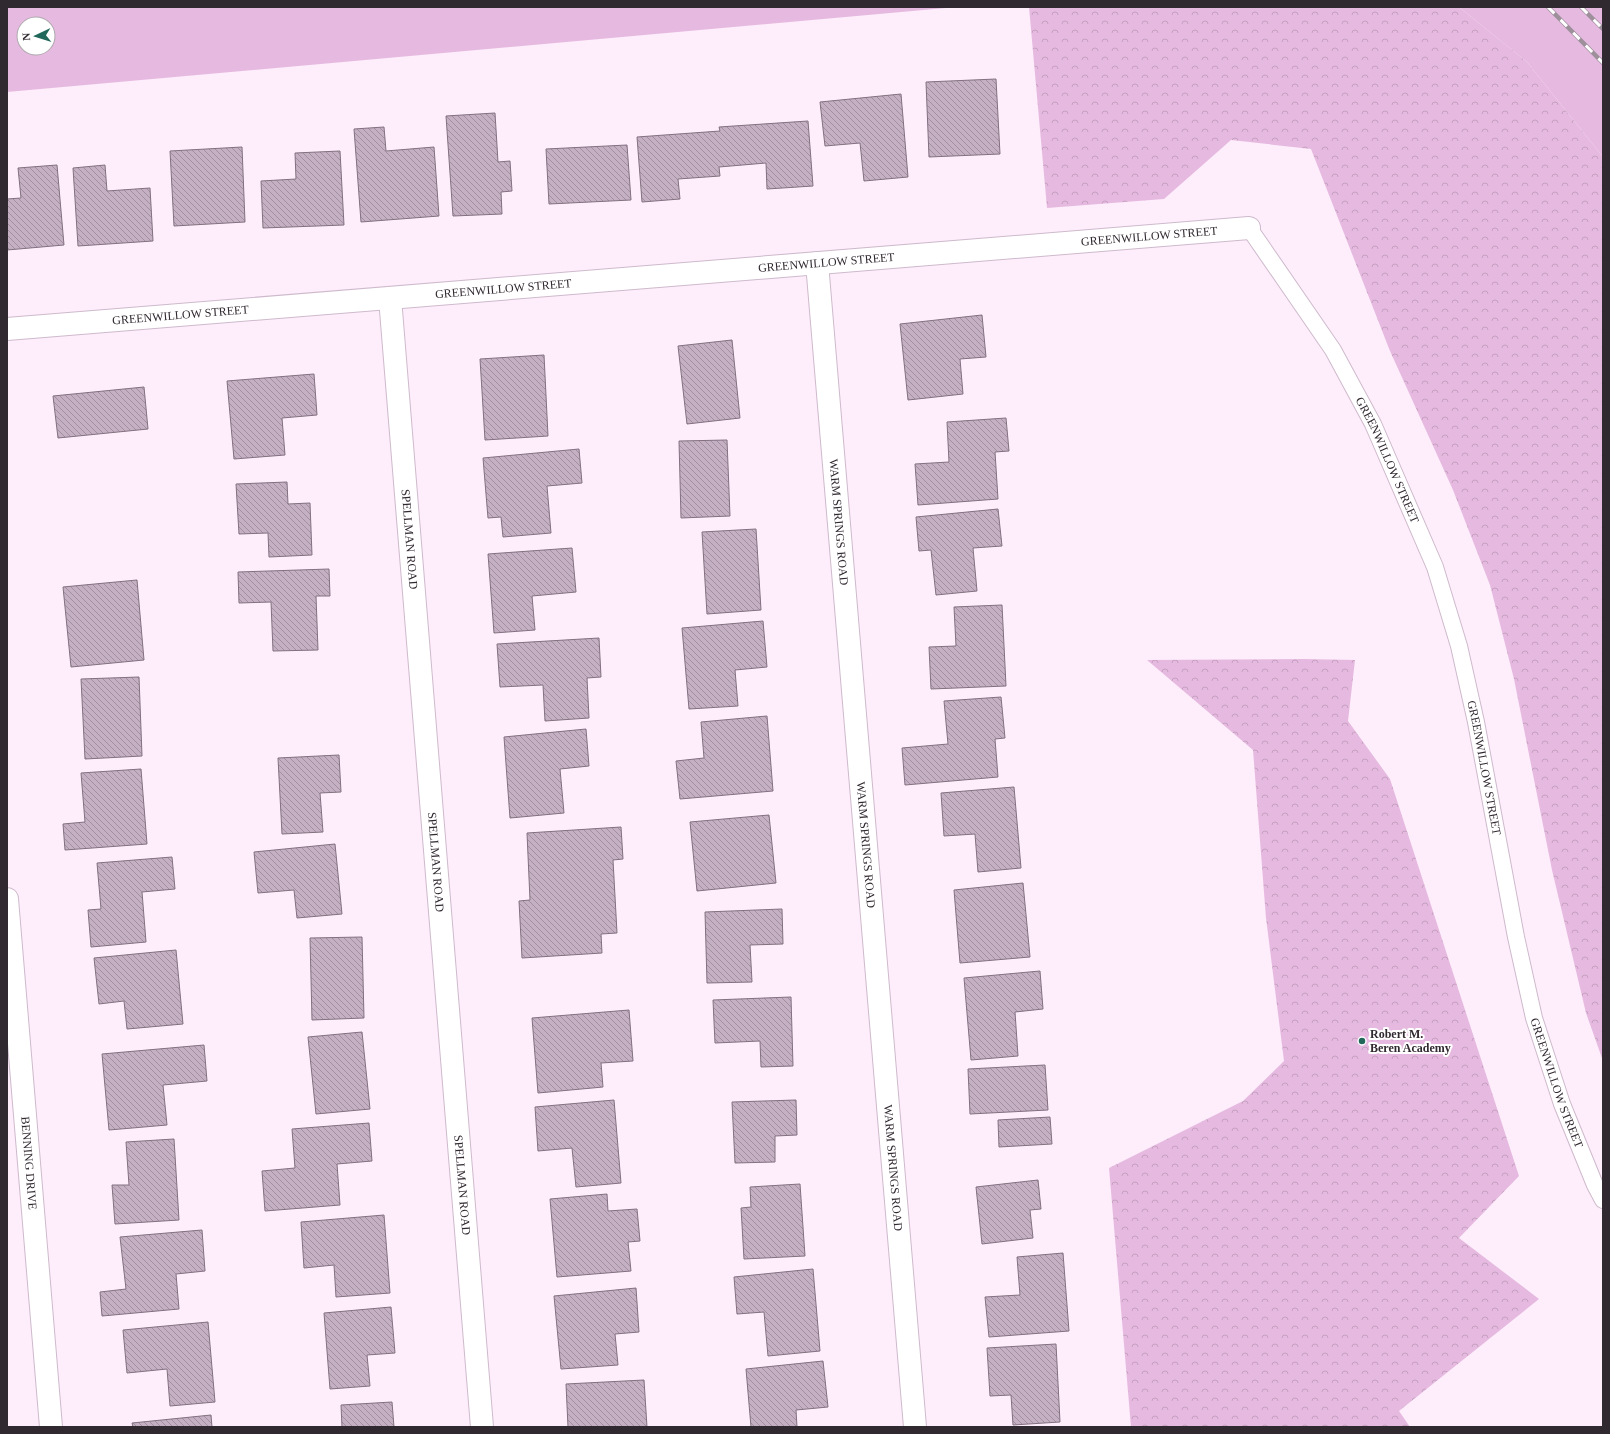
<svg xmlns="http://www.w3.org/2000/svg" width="1610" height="1434" font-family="'Times New Roman',serif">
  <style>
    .green { fill: #e6bae0; fill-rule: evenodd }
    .forest { fill: url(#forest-crowns) }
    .building { fill: url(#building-back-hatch); stroke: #827080 }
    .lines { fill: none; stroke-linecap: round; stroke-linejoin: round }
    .lane-casing { stroke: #cebacc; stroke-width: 18 }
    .street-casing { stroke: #cebacc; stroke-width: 24 }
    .lane { stroke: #fff; stroke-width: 16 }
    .street { stroke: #fff; stroke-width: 22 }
    .rail-casing { stroke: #9d909b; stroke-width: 4.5 }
    .rail { stroke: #fff; stroke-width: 3; stroke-dasharray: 9; stroke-linecap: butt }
    .poi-dot { fill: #22685a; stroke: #fff; stroke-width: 1.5 }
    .labels { text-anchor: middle; stroke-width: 4; stroke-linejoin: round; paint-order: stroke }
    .street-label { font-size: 12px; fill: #312930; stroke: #fff }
    .poi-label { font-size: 12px; font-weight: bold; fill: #312930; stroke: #fff; text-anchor: start }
  </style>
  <defs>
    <pattern id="forest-crowns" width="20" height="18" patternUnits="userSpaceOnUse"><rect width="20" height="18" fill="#e6bae0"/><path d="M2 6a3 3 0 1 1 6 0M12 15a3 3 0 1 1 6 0" fill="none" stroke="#c6a0c0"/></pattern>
    <pattern id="building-back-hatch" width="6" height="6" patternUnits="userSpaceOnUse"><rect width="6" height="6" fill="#c4b0c2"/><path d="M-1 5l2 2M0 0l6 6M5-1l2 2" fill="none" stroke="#a08f9e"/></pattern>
  </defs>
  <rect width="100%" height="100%" fill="#feedfb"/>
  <g class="green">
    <path d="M7 7H957L7 92ZM24 24H48V48H24Z"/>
    <polygon points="1459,7 1603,7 1603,157 1527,62"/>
  </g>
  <g class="forest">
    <polygon points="1029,7 1459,7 1527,62 1603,157 1603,1061 1586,1013 1552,870 1514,679 1490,585 1453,490 1390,351 1311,149 1231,140 1164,199 1047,208"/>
    <polygon points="1304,659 1355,660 1348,721 1390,779 1519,1176 1459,1238 1539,1299 1399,1411 1410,1427 1131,1427 1109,1168 1243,1101 1284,1061 1266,918 1253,750 1147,660"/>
  </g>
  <g class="building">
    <polygon points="996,79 1000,154 929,157 926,82"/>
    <polygon points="901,94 908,177 864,181 860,143 825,146 820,102"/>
    <polygon points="495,113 498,162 510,161 512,191 501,192 502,214 453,216 446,116"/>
    <polygon points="808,121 813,186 767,189 766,163 719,167 720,176 678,179 680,199 642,202 637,137 720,131 719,127"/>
    <polygon points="384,127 386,151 434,147 439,216 361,222 354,129"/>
    <polygon points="627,145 631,200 549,204 546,149"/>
    <polygon points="242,147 245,222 174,226 170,151"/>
    <polygon points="340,151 344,225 263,228 261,181 296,179 295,153"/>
    <polygon points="57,165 64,245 7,250 7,199 21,198 18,168"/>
    <polygon points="105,165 107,191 150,188 153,241 78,246 73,168"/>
    <polygon points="982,315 986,357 960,359 963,394 908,400 900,324"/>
    <polygon points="732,340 740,418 687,424 678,346"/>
    <polygon points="544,355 548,436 485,440 480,359"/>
    <polygon points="314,374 317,415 282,418 285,455 234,459 227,381"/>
    <polygon points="144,387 148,429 58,438 53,396"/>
    <polygon points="1006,418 1009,451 995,452 998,499 918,505 915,464 949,462 947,422"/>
    <polygon points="727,440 730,516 681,518 679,441"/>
    <polygon points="579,449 582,483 547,486 551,533 503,537 501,517 488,518 483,458"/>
    <polygon points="287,482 288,504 310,503 312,555 269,557 268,533 239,534 236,484"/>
    <polygon points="998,509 1002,546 973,548 977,591 936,595 931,550 919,551 916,517"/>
    <polygon points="756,529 761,610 707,614 702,532"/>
    <polygon points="572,548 576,592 532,596 535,630 494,633 488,554"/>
    <polygon points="329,569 330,596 316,596 318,650 273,651 271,602 239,603 238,572"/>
    <polygon points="137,580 144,660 71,667 63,587"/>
    <polygon points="1002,605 1006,686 931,689 929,647 956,646 954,607"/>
    <polygon points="763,621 767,667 735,670 738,706 689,709 682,628"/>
    <polygon points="599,638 601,677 587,678 589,718 545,721 543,685 500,687 497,644"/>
    <polygon points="139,677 142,756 85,759 81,679"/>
    <polygon points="1001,697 1005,738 995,739 998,777 905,785 902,748 948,744 944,701"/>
    <polygon points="767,716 773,791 680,799 676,761 704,758 701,722"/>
    <polygon points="586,729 589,766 560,769 564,813 510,818 504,737"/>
    <polygon points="339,755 341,792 320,793 323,832 282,834 278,758"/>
    <polygon points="141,769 147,844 65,850 63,824 85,822 81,773"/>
    <polygon points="1014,787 1021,868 978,872 975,834 944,836 941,793"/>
    <polygon points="769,815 776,883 697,891 690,822"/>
    <polygon points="621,827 623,859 613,860 617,933 601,934 602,953 522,958 519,901 530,900 527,833"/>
    <polygon points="335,844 342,914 297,918 294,890 258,893 254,852"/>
    <polygon points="172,857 175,889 142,892 146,942 91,947 88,910 101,909 97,863"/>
    <polygon points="1023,883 1030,957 960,963 954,890"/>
    <polygon points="782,909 783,944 750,945 752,982 707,983 705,912"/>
    <polygon points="362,937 364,1018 312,1020 310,938"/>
    <polygon points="176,950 183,1024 127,1029 124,1001 99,1004 94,958"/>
    <polygon points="1040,971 1043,1009 1015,1012 1018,1056 971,1060 964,978"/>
    <polygon points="791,997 793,1066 761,1067 760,1041 715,1043 713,1000"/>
    <polygon points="629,1010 633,1061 601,1063 603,1087 538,1093 532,1018"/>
    <polygon points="362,1032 370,1109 316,1114 308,1037"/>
    <polygon points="204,1045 207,1081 163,1085 167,1125 109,1130 102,1054"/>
    <polygon points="1045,1065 1048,1110 970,1114 968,1069"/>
    <polygon points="614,1100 621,1183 576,1187 572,1148 538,1151 535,1107"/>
    <polygon points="796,1100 797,1135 775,1136 775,1162 735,1163 732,1102"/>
    <polygon points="1050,1117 1052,1144 999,1147 998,1120"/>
    <polygon points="369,1123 372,1161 337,1164 340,1205 265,1211 262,1171 295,1168 292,1129"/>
    <polygon points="174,1139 179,1220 115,1224 112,1185 129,1185 126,1142"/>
    <polygon points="1038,1180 1041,1209 1030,1210 1033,1238 982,1244 976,1187"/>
    <polygon points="800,1184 805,1256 744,1259 741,1208 751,1207 750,1187"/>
    <polygon points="607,1194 608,1211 637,1209 640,1241 628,1242 631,1271 557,1277 550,1199"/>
    <polygon points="384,1215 390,1293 336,1297 334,1265 304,1268 301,1222"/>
    <polygon points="202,1230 205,1271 176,1274 179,1309 102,1316 100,1292 126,1289 120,1237"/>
    <polygon points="1063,1253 1069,1331 989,1337 985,1297 1020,1295 1017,1257"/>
    <polygon points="813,1269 820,1351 768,1356 764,1312 737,1314 734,1277"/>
    <polygon points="636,1288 639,1332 615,1334 618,1365 561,1369 554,1296"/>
    <polygon points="391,1307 395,1353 367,1355 370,1386 330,1389 324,1313"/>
    <polygon points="208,1322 215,1402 170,1406 167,1369 127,1373 123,1330"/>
    <polygon points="1056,1344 1060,1422 1013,1425 1011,1395 990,1396 987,1348"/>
    <polygon points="823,1361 828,1407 796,1410 797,1427 751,1427 746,1369"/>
    <polygon points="644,1380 647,1427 568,1427 566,1384"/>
    <polygon points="392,1402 394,1427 342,1427 341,1405"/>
    <polygon points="211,1415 212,1427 133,1427 132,1423"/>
  </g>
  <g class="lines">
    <g class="lane-casing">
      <g id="lane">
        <path id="s1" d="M1249 228 1333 350 1373 424 1435 567 1459 646 1476 722 1516 937 1534 1018 1562 1104 1595 1185 1603 1200"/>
      </g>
    </g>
    <g class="street-casing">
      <g id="street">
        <path id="s2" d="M817 263 915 1427"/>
        <path id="s3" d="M390 298 482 1427"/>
        <path id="s4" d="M7 329 1249 228"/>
        <path id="s5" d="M7 899 51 1427"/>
      </g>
    </g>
    <use href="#lane" class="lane"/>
    <use href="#street" class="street"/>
    <g class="rail-casing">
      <g id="rail">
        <polyline points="1548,7 1603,63"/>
        <polyline points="1581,7 1603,29"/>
      </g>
    </g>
    <use href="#rail" class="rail"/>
  </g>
  <circle class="poi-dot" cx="1362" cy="1041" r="4"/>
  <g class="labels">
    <g class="street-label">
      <text dy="4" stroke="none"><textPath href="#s4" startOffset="1146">GREENWILLOW STREET</textPath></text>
      <text dy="4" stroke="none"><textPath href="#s4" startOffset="822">GREENWILLOW STREET</textPath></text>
      <text dy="4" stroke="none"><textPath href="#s4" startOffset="498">GREENWILLOW STREET</textPath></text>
      <text dy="4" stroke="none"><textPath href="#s4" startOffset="174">GREENWILLOW STREET</textPath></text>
      <text dy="4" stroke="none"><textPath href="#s1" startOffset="271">GREENWILLOW STREET</textPath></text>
      <text dy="4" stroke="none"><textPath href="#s2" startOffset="260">WARM SPRINGS ROAD</textPath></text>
      <text dy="4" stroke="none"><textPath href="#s3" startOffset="242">SPELLMAN ROAD</textPath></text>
      <text dy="4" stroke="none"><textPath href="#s1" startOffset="595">GREENWILLOW STREET</textPath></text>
      <text dy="4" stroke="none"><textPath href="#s2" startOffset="584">WARM SPRINGS ROAD</textPath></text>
      <text dy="4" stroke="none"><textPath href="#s3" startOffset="566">SPELLMAN ROAD</textPath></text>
      <text dy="4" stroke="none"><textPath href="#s1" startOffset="919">GREENWILLOW STREET</textPath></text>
      <text dy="4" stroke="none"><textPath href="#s5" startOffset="265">BENNING DRIVE</textPath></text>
      <text dy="4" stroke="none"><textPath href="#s2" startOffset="908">WARM SPRINGS ROAD</textPath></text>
      <text dy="4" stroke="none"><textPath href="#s3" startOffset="890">SPELLMAN ROAD</textPath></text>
    </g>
    <g class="poi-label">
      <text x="1370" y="1038">Robert M.<tspan x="1370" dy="14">Beren Academy</tspan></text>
    </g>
  </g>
  <rect width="1610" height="1434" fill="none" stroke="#312930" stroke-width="16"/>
  <g transform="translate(36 36) rotate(266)"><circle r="19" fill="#ffffff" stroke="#ada9ac"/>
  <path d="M0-3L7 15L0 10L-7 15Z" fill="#22685a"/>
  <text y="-6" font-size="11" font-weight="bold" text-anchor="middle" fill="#312930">N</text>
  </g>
</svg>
